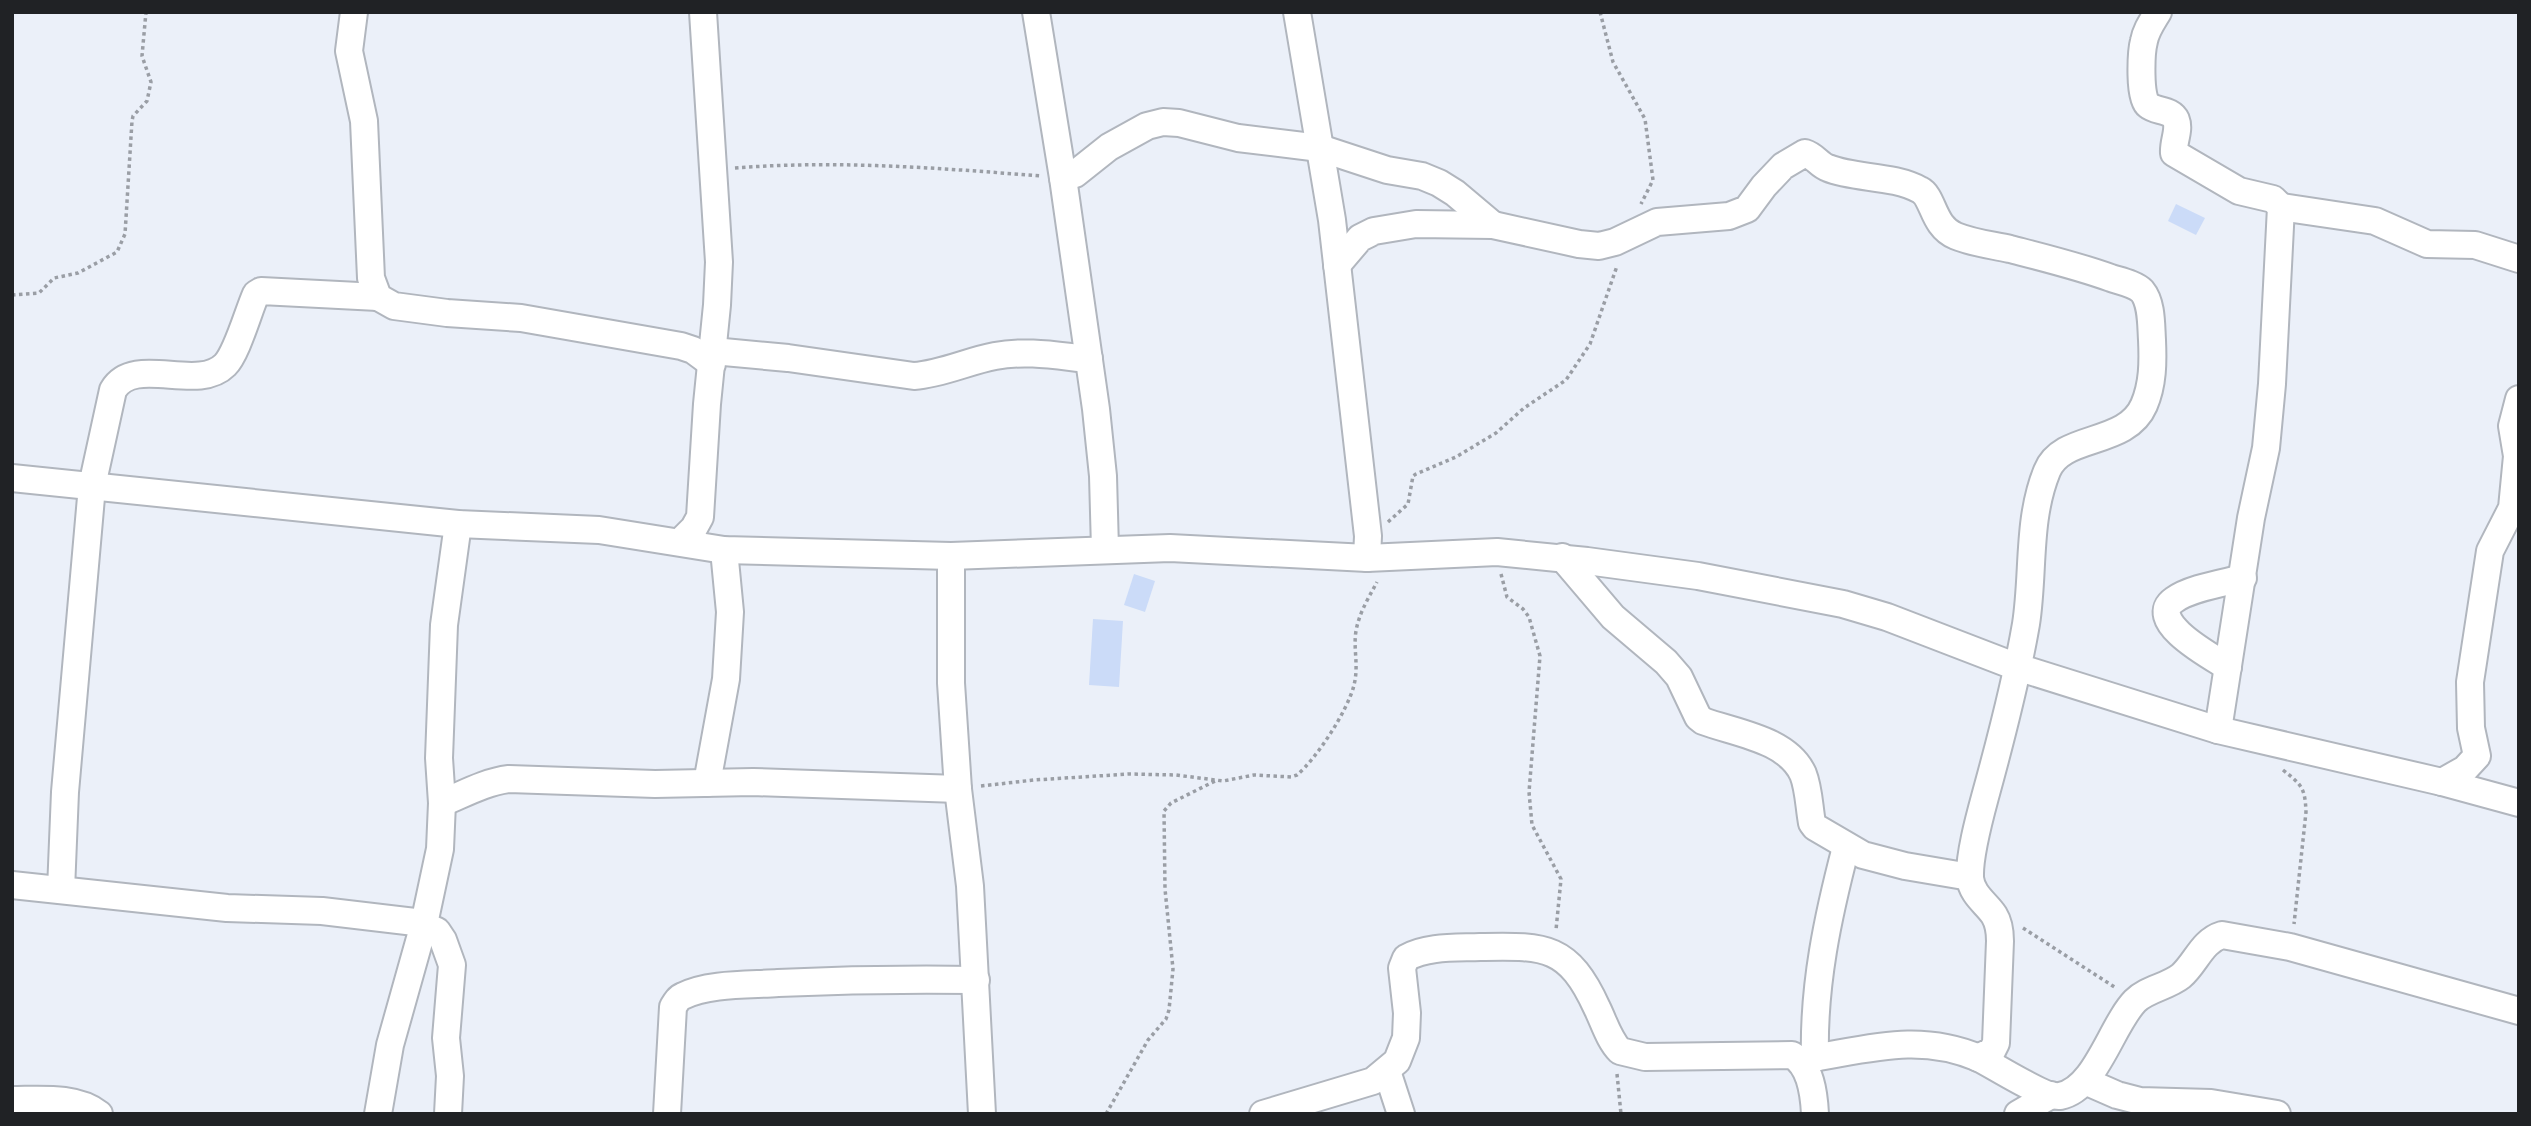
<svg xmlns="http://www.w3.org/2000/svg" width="2531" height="1126" font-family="Poppins,sans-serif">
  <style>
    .building { fill: #cbdbf8 }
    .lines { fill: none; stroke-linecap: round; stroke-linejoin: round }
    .minor-casing { stroke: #b1b6be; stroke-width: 30 }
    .path { stroke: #9a9ea5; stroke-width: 3.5; stroke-dasharray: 3.5 3.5; stroke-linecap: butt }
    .minor { stroke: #fff; stroke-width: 26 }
  </style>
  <rect width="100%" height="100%" fill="#ebf0f9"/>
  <g class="building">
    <polygon points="2176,204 2205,218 2196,235 2168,221"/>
    <polygon points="1134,574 1155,581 1145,612 1124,605"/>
    <polygon points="1093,619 1123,621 1119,687 1089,685"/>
  </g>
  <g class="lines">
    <g class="minor-casing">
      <g id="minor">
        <polyline points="354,12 349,51 364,121 371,278 378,297 394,306 447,313 521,318 681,346 693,350 712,364"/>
        <polyline points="1036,12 1063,178 1096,409 1103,476 1105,549"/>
        <polyline points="1297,12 1332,220 1368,536 1367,558"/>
        <path d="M2158 12C2152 22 2146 30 2144 41 2141 52 2139 99 2148 105 2156 112 2171 109 2176 120 2180 130 2173 142 2174 153L2239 191 2273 199 2281 207 2272 384 2266 448 2251 518 2218 730"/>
        <polyline points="1063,178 1075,174 1109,147 1147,126 1163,122 1179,123 1238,138 1320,148 1387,170 1422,176 1439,183 1455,193 1493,225"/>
        <polyline points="2281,207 2375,221 2427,244 2475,245 2519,259"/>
        <path d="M1337 265 1360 238 1374 231 1416 224 1493 225 1579 244 1599 246 1615 242 1657 222 1729 216 1747 209 1764 186 1783 166 1805 153C1815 156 1819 165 1828 168 1855 179 1893 175 1920 190 1934 197 1932 226 1956 236 1973 243 1992 245 2010 249 2045 258 2078 266 2111 278 2120 281 2135 284 2142 291 2152 303 2151 325 2152 340 2153 362 2153 384 2144 405 2126 447 2062 433 2047 471 2027 520 2034 573 2026 624 2016 682 2001 739 1985 797 1979 819 1969 856 1970 878 1972 895 1986 903 1994 915 1999 923 2000 932 2000 941L1996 1043 1992 1051 1978 1058"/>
        <path d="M713 351 788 358 914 376C942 374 968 361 995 356 1027 350 1058 356 1089 359"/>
        <polyline points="12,478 458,524 599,530 724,550 951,556 1170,548 1367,558 1497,552 1587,561 1698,576 1843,604 1887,617 2017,667 2218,730 2442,782 2519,803"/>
        <polyline points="681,541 694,528 700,517 707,404 717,305 719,262 703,12"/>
        <polyline points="951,556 951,683 958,789 970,886 982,1114"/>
        <path d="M1562 557 1613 617 1666 662 1679 677 1698 717 1703 721C1735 733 1787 739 1803 774 1809 789 1809 807 1812 823L1815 827 1863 855 1905 866 1970 877"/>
        <path d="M2228 667C2214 658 2144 621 2174 600 2190 588 2224 583 2243 578"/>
        <polyline points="2442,782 2465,769 2477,756 2471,728 2470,682 2490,551 2512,508 2517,456 2512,426 2519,399"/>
        <polyline points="707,783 726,679 730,612 724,550"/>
        <path d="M442 803C464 794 485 782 509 779L655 784 753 782 958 789"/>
        <polyline points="12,885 227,908 322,911 415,922 437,931 443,940 452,965 446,1038 450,1076 448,1114"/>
        <path d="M61 890 65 792 92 486 113 390C134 354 197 393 225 365 237 353 248 312 256 294L261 291 378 297"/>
        <path d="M1815 1058C1813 985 1828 916 1846 847"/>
        <path d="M1800 1060C1863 1051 1916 1031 1979 1058 1995 1066 2046 1099 2060 1096 2096 1089 2111 1026 2135 1001 2147 989 2167 987 2181 976 2196 963 2202 941 2222 935L2290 947 2519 1011"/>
        <polyline points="1387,1071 1401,1114"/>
        <polyline points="2085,1081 2117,1095 2140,1101 2211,1103 2277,1114"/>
        <path d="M12 1100C40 1100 76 1096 99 1114"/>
        <polyline points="378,1114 390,1045 424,924 440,849 442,803 439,758 444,625 458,524"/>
        <path d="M667 1114 673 1007C676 1002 678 998 683 996 708 983 751 985 778 983 844 980 910 979 976 980"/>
        <path d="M1263 1114 1373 1081 1397 1061 1406 1038 1407 1013 1402 968 1406 958C1427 946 1456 948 1480 947 1544 946 1568 944 1597 1008 1604 1022 1609 1040 1620 1051L1645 1057 1792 1055C1811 1066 1814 1094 1815 1114"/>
        <polyline points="2018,1114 2051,1095"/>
      </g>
    </g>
    <g class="path">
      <polyline points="1600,12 1613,62 1645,119 1653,180 1641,204"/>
      <path d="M735 168C838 160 938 168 1041 176"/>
      <polyline points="12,295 39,293 54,278 78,273 117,252 125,234 132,121 133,116 147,101 151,82 142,56 146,12"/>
      <polyline points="1388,522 1408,504 1413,476 1416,474 1456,457 1496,433 1524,408 1566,380 1590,344 1617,266"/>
      <polyline points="1501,574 1507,597 1523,609 1529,617 1540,656 1529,792 1532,825 1561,879 1556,930"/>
      <path d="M2283 770C2302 785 2305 788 2306 812L2294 924"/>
      <path d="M981 786 1034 780 1129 774 1176 775 1223 781 1254 775 1291 777 1297 775C1317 758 1348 710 1354 685 1359 665 1353 649 1356 631 1359 613 1369 597 1377 582"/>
      <polyline points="2023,928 2116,988"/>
      <polyline points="1617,1074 1621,1114"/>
      <polyline points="1106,1114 1148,1040 1166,1019 1169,1010 1173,969 1165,889 1164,811 1171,803 1215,781"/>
    </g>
    <use href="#minor" class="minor"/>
  </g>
  <rect width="2531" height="1126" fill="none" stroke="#202225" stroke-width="28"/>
</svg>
